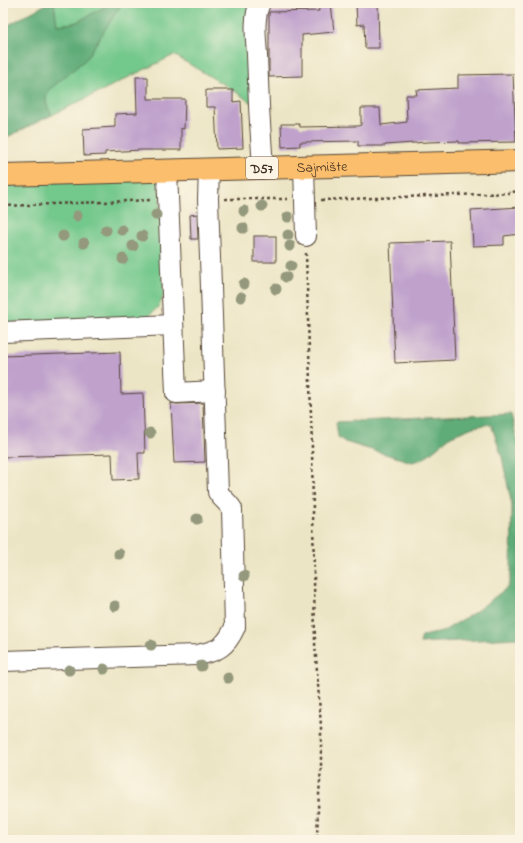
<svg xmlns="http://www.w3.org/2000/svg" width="523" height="843" font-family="'Indie Flower',sans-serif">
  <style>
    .green { fill: #73c88c; stroke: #577955 }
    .forest { fill: #5eac78; stroke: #4c6b4b }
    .building { fill: #bfa1cc }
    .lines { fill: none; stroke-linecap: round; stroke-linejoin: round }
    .minor-casing { stroke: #564637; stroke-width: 22 }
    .major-casing { stroke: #564637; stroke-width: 24 }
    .path { stroke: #564637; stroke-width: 2.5; stroke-dasharray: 3 3; stroke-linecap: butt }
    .minor { stroke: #fff; stroke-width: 20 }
    .major { stroke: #fabe6d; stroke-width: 22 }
    .tree { fill: #94987b }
    .labels { text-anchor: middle; stroke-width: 4; stroke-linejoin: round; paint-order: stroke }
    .shield { fill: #fcf5e5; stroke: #75675a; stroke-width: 1 }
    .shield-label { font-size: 13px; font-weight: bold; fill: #3b2a1e }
    .street-label { font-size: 14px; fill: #3b2a1e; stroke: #fcf5e5 }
  </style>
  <rect width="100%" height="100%" fill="#fcf5e5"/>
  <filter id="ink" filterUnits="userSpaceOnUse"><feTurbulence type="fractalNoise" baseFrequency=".025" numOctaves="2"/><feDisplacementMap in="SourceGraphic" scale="8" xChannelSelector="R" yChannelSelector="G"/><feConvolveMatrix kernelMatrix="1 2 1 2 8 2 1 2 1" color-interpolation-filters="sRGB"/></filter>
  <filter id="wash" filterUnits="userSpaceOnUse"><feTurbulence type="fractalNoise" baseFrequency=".012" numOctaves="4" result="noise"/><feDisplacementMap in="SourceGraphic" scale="16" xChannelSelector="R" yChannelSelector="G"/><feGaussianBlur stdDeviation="0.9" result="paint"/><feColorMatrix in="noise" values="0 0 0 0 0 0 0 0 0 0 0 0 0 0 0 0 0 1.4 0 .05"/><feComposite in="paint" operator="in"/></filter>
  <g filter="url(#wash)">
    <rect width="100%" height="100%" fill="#ece5c5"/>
    <g class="green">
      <polygon points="54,3 112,3 75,23 57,25"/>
      <path d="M120 3H260L259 108 233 90 174 55 52 115C47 107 43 99 49 90L121 5Z"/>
      <path d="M159 171 164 293C160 308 155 311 142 320L3 323V175Z"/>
    </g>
    <g class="forest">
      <path d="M48 3H54L57 25 75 23 112 3H120L121 5 86 59 49 90C43 99 47 107 52 115L3 139V28Z"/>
      <polygon points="511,414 520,453 520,633 517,638 420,643 422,636 442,632 475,612 508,587 511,574 512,506 502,457 491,424 473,427 451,436 423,459 412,462 345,442 338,437 336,422"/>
    </g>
    <g id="blocks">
      <g class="building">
        <polygon points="318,3 331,3 334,32 302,35 302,76 269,77 269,12 319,11"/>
        <polygon points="356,3 378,3 379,48 365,48 364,24 357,25"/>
        <polygon points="513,74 516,142 459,143 459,141 428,142 385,145 385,146 358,146 358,141 300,142 300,146 282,147 281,124 299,124 300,127 358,126 361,125 361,108 380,108 381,125 407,122 406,95 417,95 416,90 458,88 458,75"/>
        <polygon points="136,77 148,77 148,99 185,99 184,129 181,128 181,150 141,150 105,152 105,155 84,156 83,129 115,127 115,114 137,113"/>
        <polygon points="206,90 233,90 233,102 241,101 243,148 217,149 215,107 206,107"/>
        <polygon points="520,207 520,234 504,236 504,245 473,246 471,210"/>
        <polygon points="197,214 198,239 191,239 190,215"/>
        <rect x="254" y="236" width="22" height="26"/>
        <polygon points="450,241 455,360 395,363 390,243"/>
        <polygon points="120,352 121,394 143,393 145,453 138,453 139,479 113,480 112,454 3,457 3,356"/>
        <polygon points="171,403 177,404 203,403 205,462 174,463"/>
      </g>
    </g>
  </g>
  <g filter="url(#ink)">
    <use href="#blocks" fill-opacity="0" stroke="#564637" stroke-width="1"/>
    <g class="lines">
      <g class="minor-casing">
        <g id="minor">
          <path d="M260 3C253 18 256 39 257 55 258 92 260 130 263 168"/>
          <polyline points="304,167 306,236"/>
          <polyline points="167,171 176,393 215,391"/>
          <polyline points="3,332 173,325"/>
          <path d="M3 661 197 655C218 651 226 647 235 627L232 509C228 502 222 499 218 492L208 199 209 169"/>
        </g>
      </g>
      <g class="major-casing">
        <g id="major">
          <path id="s1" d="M3 175 520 161"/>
        </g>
      </g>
      <g class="path">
        <polyline points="225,199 288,199"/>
        <polyline points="321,200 510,193 520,190"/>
        <polyline points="3,206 152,200"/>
        <polyline points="306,253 312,448 315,643 321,726 321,768 318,808 317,840"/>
      </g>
      <use href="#minor" class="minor"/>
      <use href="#major" class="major"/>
    </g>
    <g class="tree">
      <circle cx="262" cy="206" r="5.5"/>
      <circle cx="244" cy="211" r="5.5"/>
      <circle cx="156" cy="215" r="5.5"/>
      <circle cx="77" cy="216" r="5.5"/>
      <circle cx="288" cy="217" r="5.5"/>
      <circle cx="243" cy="228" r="5.5"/>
      <circle cx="106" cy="230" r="5.5"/>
      <circle cx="122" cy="230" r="5.5"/>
      <circle cx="288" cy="235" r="5.5"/>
      <circle cx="63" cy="236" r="5.5"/>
      <circle cx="142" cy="236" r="5.5"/>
      <circle cx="84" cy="243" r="5.5"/>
      <circle cx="133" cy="246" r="5.5"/>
      <circle cx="290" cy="246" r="5.5"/>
      <circle cx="123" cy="259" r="5.5"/>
      <circle cx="291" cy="266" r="5.5"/>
      <circle cx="286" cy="277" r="5.5"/>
      <circle cx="244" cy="284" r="5.5"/>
      <circle cx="276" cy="289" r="5.5"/>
      <circle cx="241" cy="297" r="5.5"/>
      <circle cx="150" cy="433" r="5.5"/>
      <circle cx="197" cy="519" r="5.5"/>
      <circle cx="119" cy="554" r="5.5"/>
      <circle cx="244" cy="576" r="5.5"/>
      <circle cx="115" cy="606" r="5.5"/>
      <circle cx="151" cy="645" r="5.5"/>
      <circle cx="201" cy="666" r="5.5"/>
      <circle cx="104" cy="669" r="5.5"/>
      <circle cx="69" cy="670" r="5.5"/>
      <circle cx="228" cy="678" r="5.5"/>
    </g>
  </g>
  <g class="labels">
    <rect class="shield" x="246" y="157" width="32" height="22" rx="3"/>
    <g class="shield-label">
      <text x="262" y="173">D57</text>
    </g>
    <g class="street-label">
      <text dy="5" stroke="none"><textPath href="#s1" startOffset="319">Sajmište</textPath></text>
    </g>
  </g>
  <rect width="523" height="843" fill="none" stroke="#fcf5e5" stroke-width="16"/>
</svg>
